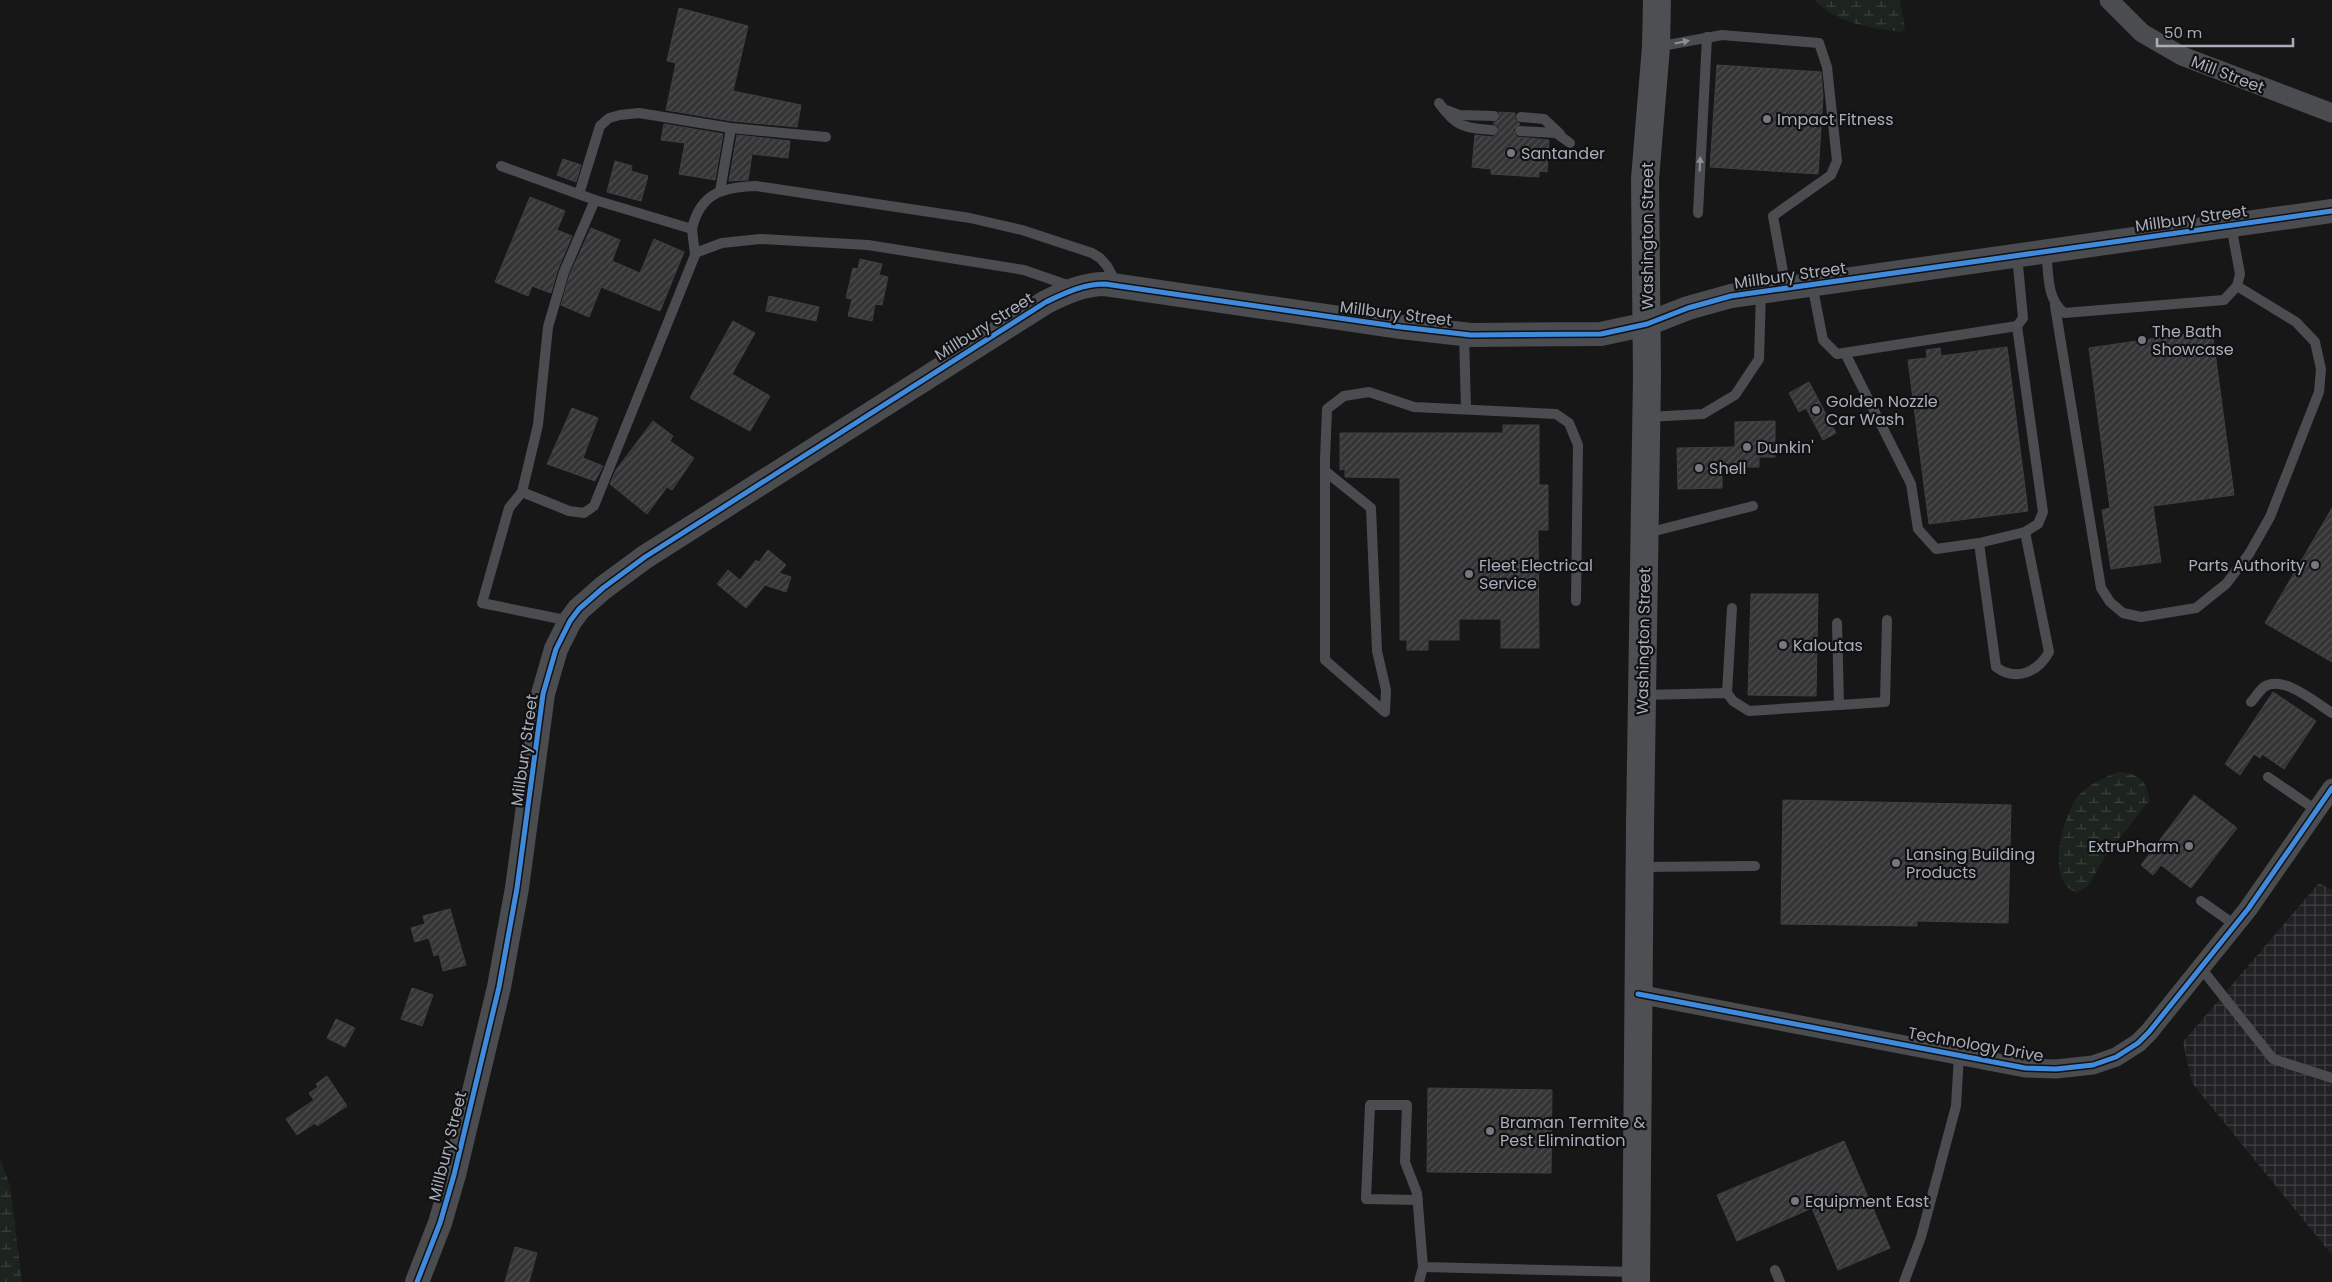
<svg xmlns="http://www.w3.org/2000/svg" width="2332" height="1282" font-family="Poppins,sans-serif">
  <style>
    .industrial { fill: url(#industrial-grid) }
    .wetland { fill: url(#wetland-marsh) }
    .building { fill: url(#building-hatch); stroke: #3f4043 }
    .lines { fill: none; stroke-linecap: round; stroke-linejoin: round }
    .service { stroke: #4b4c50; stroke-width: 10 }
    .minor { stroke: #4b4c50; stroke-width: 19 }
    .tertiary { stroke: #4b4c50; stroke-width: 24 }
    .primary { stroke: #4d4f52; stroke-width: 28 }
    .cycleway-casing { stroke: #111113; stroke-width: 8 }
    .cycleway { stroke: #408adc; stroke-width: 5 }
    .oneway { fill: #8c9099 }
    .poi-dot { fill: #757880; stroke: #111113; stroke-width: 2 }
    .labels { text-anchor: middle; stroke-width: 4.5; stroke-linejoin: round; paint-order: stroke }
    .street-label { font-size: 16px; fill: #a8adb8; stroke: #111113 }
    .poi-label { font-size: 16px; fill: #a8adb8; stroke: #111113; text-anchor: start }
  </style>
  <defs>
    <pattern id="industrial-grid" width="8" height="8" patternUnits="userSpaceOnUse" patternTransform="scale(1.25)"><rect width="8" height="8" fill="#212123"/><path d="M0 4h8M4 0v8" fill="none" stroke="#3e3f41"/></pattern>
    <pattern id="wetland-marsh" width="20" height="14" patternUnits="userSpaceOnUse" patternTransform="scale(1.25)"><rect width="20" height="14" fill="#1d241e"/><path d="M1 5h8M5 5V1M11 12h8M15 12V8" fill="none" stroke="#3b413d"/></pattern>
    <pattern id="building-hatch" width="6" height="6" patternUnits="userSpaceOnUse" patternTransform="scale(1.25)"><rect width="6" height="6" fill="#353536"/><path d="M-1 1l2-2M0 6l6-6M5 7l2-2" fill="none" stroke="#4f5051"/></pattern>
  </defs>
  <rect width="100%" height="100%" fill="#171717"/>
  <polygon class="industrial" points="2319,883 2332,890 2332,1255 2192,1083 2183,1042"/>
  <g class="wetland">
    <path d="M1814 0H1900L1905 28 1901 32C1871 28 1836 23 1814 0Z"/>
    <path d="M2118 772C2136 772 2149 781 2149 801L2105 856 2089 885 2077 893C2045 882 2062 820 2076 799 2085 786 2103 778 2118 772Z"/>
    <polygon points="0,1159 10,1186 22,1282 0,1282"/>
  </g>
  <g class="building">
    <polygon points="679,8 748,26 733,91 801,105 797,127 732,121 666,110 676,63 667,61"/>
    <polygon points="1717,65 1821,72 1823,96 1818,174 1710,167"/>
    <polygon points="1499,112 1515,113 1515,119 1520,124 1513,130 1517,137 1549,140 1547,172 1539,171 1539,177 1491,174 1491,169 1472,167 1475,135 1492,137 1498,134 1499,127 1493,123 1500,119"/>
    <polygon points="664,124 723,134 715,180 679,174 685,143 661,140"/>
    <polygon points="737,135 790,141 788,158 752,154 748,180 729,181"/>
    <polygon points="563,159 581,165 576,182 557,175"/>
    <polygon points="615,161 632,166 631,171 648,176 641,201 607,192"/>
    <polygon points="530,197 565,211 557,230 572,236 558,269 551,293 532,286 528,296 495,282"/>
    <polygon points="591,228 620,240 612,261 640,273 654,239 684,252 660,311 601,287 589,317 561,305 570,274"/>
    <polygon points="860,259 882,264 879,275 888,277 882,305 875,304 872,321 848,316 852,299 846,298 853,268 858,269"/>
    <polygon points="769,296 819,307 816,321 766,311"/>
    <polygon points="733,321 755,333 732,374 770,396 750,431 690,398"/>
    <polygon points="2212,330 2234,495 2153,506 2161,562 2111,569 2102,510 2110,508 2089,348"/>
    <polygon points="2007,347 2028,511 1929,524 1908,360 1927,358 1926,350 1940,348 1941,356"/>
    <polygon points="1809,382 1836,433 1823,440 1806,408 1799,412 1789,393"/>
    <polygon points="572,408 598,418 583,458 603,466 595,481 547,464"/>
    <polygon points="653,421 673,436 670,441 694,458 672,490 667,487 647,514 610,484 616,470"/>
    <polygon points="1775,421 1775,457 1759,457 1759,467 1722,467 1722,488 1678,489 1677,448 1735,447 1735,422"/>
    <polygon points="1503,425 1539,425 1539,485 1548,485 1548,530 1538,530 1539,648 1501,648 1501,619 1459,619 1459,640 1428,640 1428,650 1407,650 1407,640 1400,640 1400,478 1345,477 1345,469 1340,470 1340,433 1503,433"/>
    <polygon points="2332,508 2332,662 2265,623"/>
    <polygon points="768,550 786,565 779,573 791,577 786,592 765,585 746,608 717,584 728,570 740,580 756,560 759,562"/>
    <polygon points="1751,594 1818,594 1816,696 1748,695"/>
    <polygon points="2273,692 2316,721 2284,769 2262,754 2260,758 2254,754 2240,775 2225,764"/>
    <polygon points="2194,795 2237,828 2191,888 2161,865 2153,875 2141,865"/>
    <polygon points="1783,800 2011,805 2008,923 1917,921 1917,926 1781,924"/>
    <polygon points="450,909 466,965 443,971 439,954 434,956 429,938 415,942 411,928 425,924 423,916"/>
    <polygon points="412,988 433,995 422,1026 401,1019"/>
    <polygon points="336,1019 355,1028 345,1047 327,1038"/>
    <polygon points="327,1076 347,1106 317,1126 315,1123 297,1135 286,1119 314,1100 309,1093 318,1087 316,1084"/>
    <polygon points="1428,1088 1552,1090 1551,1173 1427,1172"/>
    <polygon points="1844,1141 1890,1248 1838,1270 1812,1208 1737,1241 1717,1195"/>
    <polygon points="515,1247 537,1253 529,1282 505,1282"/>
  </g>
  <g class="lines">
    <g class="service">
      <polyline points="1656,47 1722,35 1819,43 1827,67 1837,161 1831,175 1773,216 1786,288"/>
      <path d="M1439 103C1456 127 1464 128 1493 130"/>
      <polyline points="1446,110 1459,115 1494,116"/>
      <polyline points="1521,117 1544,119 1560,134"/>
      <polyline points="1520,131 1556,133 1570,143"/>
      <path d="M501 166 595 200 692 229C700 193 723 187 756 186L970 218 1022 230 1092 253 1100 258 1107 266 1117 284"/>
      <polyline points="720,191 731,128"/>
      <polyline points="579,194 600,126 609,118 620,115 639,113 731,128 826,137"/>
      <polyline points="1698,213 1707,37"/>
      <path d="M2046 251C2049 274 2046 298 2064 313L2224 300 2237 286 2240 274 2231 225"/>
      <polyline points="695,253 722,243 760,239 868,245 1024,270 1073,287"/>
      <polyline points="1812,284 1823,340 1837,354 2017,326 2023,318 2017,255"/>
      <polyline points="2055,306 2101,588 2110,602 2123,613 2141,617 2196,608 2226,584 2249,554 2270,517 2319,392 2321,369 2315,342 2296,322 2237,286"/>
      <polyline points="1464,334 1466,409"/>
      <path d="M1845 353 1911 484 1918 529 1936 549 1979 543 1996 667C2016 682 2038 672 2049 652L2025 532 2038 524 2043 512 2017 326"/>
      <polyline points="1647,417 1703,414 1735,395 1759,359 1761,292"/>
      <polyline points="1325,471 1371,508 1377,651 1386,690 1385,712 1325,660 1325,459 1327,409 1344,396 1369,392 1414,407 1556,414 1569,423 1578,445 1576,601"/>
      <polyline points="522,492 569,511 584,513 594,506 695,255 692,229"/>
      <polyline points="1647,533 1753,506"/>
      <polyline points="1979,543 2025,532"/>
      <polyline points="570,621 482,603 509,508 522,492 538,425 548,327 564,272 595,200"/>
      <polyline points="1837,623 1839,705"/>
      <polyline points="1727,693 1732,608"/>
      <polyline points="1643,695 1727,693 1733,701 1749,711 1885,702 1887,620"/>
      <path d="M2251 702C2255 698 2259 691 2264 687 2283 674 2316 703 2332 713"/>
      <polyline points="2268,777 2316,810"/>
      <polyline points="1640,867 1755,866"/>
      <polyline points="2201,901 2235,925"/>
      <polyline points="2201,968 2273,1059 2332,1078"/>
      <polyline points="1418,1200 1366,1199 1370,1105 1407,1105 1405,1162 1417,1193 1423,1267 1635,1272"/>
      <polyline points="1775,1270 1780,1282"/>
      <polyline points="1419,1282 1423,1267"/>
      <polyline points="1904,1282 1921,1237 1956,1106 1959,1055"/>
    </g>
    <g class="minor">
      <polyline points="2109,0 2142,33 2182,56 2332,113"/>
      <polyline points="1638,994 2025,1068 2056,1069 2093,1065 2116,1057 2138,1043 2149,1032 2248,909 2332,788"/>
    </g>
    <path class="tertiary" d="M417 1282 440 1223 454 1175 499 987 517 888 543 694 556 649 570 621 579 609 603 588 645 557 1046 302C1065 293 1083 284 1105 284L1401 327 1471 335 1601 334 1647 324 1688 308 1731 296 2332 211"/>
    <polyline class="primary" points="1636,1282 1640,826 1647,376 1645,179 1656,47 1657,0"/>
    <g class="cycleway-casing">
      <g id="cycleway">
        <polyline points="1638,994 2025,1068 2056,1069 2093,1065 2116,1057 2138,1043 2149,1032 2248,909 2332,788"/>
        <path d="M417 1282 440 1223 454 1175 499 987 517 888 543 694 556 649 570 621 579 609 603 588 645 557 1046 302C1065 293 1083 284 1105 284L1401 327 1471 335 1601 334 1647 324 1688 308 1731 296 2332 211"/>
      </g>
    </g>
    <use href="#cycleway" class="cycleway"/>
  </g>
  <defs><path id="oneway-solid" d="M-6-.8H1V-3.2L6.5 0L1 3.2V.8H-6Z" transform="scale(1.25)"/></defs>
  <g class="oneway">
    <use href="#oneway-solid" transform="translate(1682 42) rotate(-12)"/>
    <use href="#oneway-solid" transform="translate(1700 164) rotate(-87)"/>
  </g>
  <g class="poi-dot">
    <circle cx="1767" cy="119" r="5"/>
    <circle cx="1511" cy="153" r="5"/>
    <circle cx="2142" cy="340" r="5"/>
    <circle cx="1816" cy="410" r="5"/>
    <circle cx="1747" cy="447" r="5"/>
    <circle cx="1699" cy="468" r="5"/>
    <circle cx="2315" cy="565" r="5"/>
    <circle cx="1469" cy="574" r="5"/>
    <circle cx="1783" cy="645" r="5"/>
    <circle cx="2189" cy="846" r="5"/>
    <circle cx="1896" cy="863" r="5"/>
    <circle cx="1490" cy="1131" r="5"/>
    <circle cx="1795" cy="1201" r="5"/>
  </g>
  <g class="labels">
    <g class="street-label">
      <text transform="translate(2228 74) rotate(21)" y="6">Mill Street</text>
      <text transform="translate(2191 218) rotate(-8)" y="6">Millbury Street</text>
      <text transform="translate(1647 236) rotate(-90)" y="6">Washington Street</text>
      <text transform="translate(1790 275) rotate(-8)" y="6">Millbury Street</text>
      <text transform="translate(1396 313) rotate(7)" y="6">Millbury Street</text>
      <text transform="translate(984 326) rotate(-32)" y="6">Millbury Street</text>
      <text transform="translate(1643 641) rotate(-89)" y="6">Washington Street</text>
      <text transform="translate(524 750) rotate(-82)" y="6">Millbury Street</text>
      <text transform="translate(1976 1044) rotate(10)" y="6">Technology Drive</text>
      <text transform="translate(447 1146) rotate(-76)" y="6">Millbury Street</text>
    </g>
    <g class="poi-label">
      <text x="1777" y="125">Impact Fitness</text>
      <text x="1521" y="159">Santander</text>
      <text x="2152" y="337">The Bath<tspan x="2152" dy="18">Showcase</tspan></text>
      <text x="1826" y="407">Golden Nozzle<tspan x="1826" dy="18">Car Wash</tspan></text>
      <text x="1757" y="453">Dunkin'</text>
      <text x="1709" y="474">Shell</text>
      <text x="1479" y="571">Fleet Electrical<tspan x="1479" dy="18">Service</tspan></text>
      <text x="2305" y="571" text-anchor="end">Parts Authority</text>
      <text x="1793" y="651">Kaloutas</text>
      <text x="2179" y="852" text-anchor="end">ExtruPharm</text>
      <text x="1906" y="860">Lansing Building<tspan x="1906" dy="18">Products</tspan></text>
      <text x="1500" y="1128">Braman Termite &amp;<tspan x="1500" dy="18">Pest Elimination</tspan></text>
      <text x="1805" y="1207">Equipment East</text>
    </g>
  </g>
  <path d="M2157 38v8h136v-8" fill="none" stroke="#a8adb8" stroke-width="2.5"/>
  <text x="2164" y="38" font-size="15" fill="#a8adb8" stroke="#111113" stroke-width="4" paint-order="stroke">50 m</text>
</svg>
